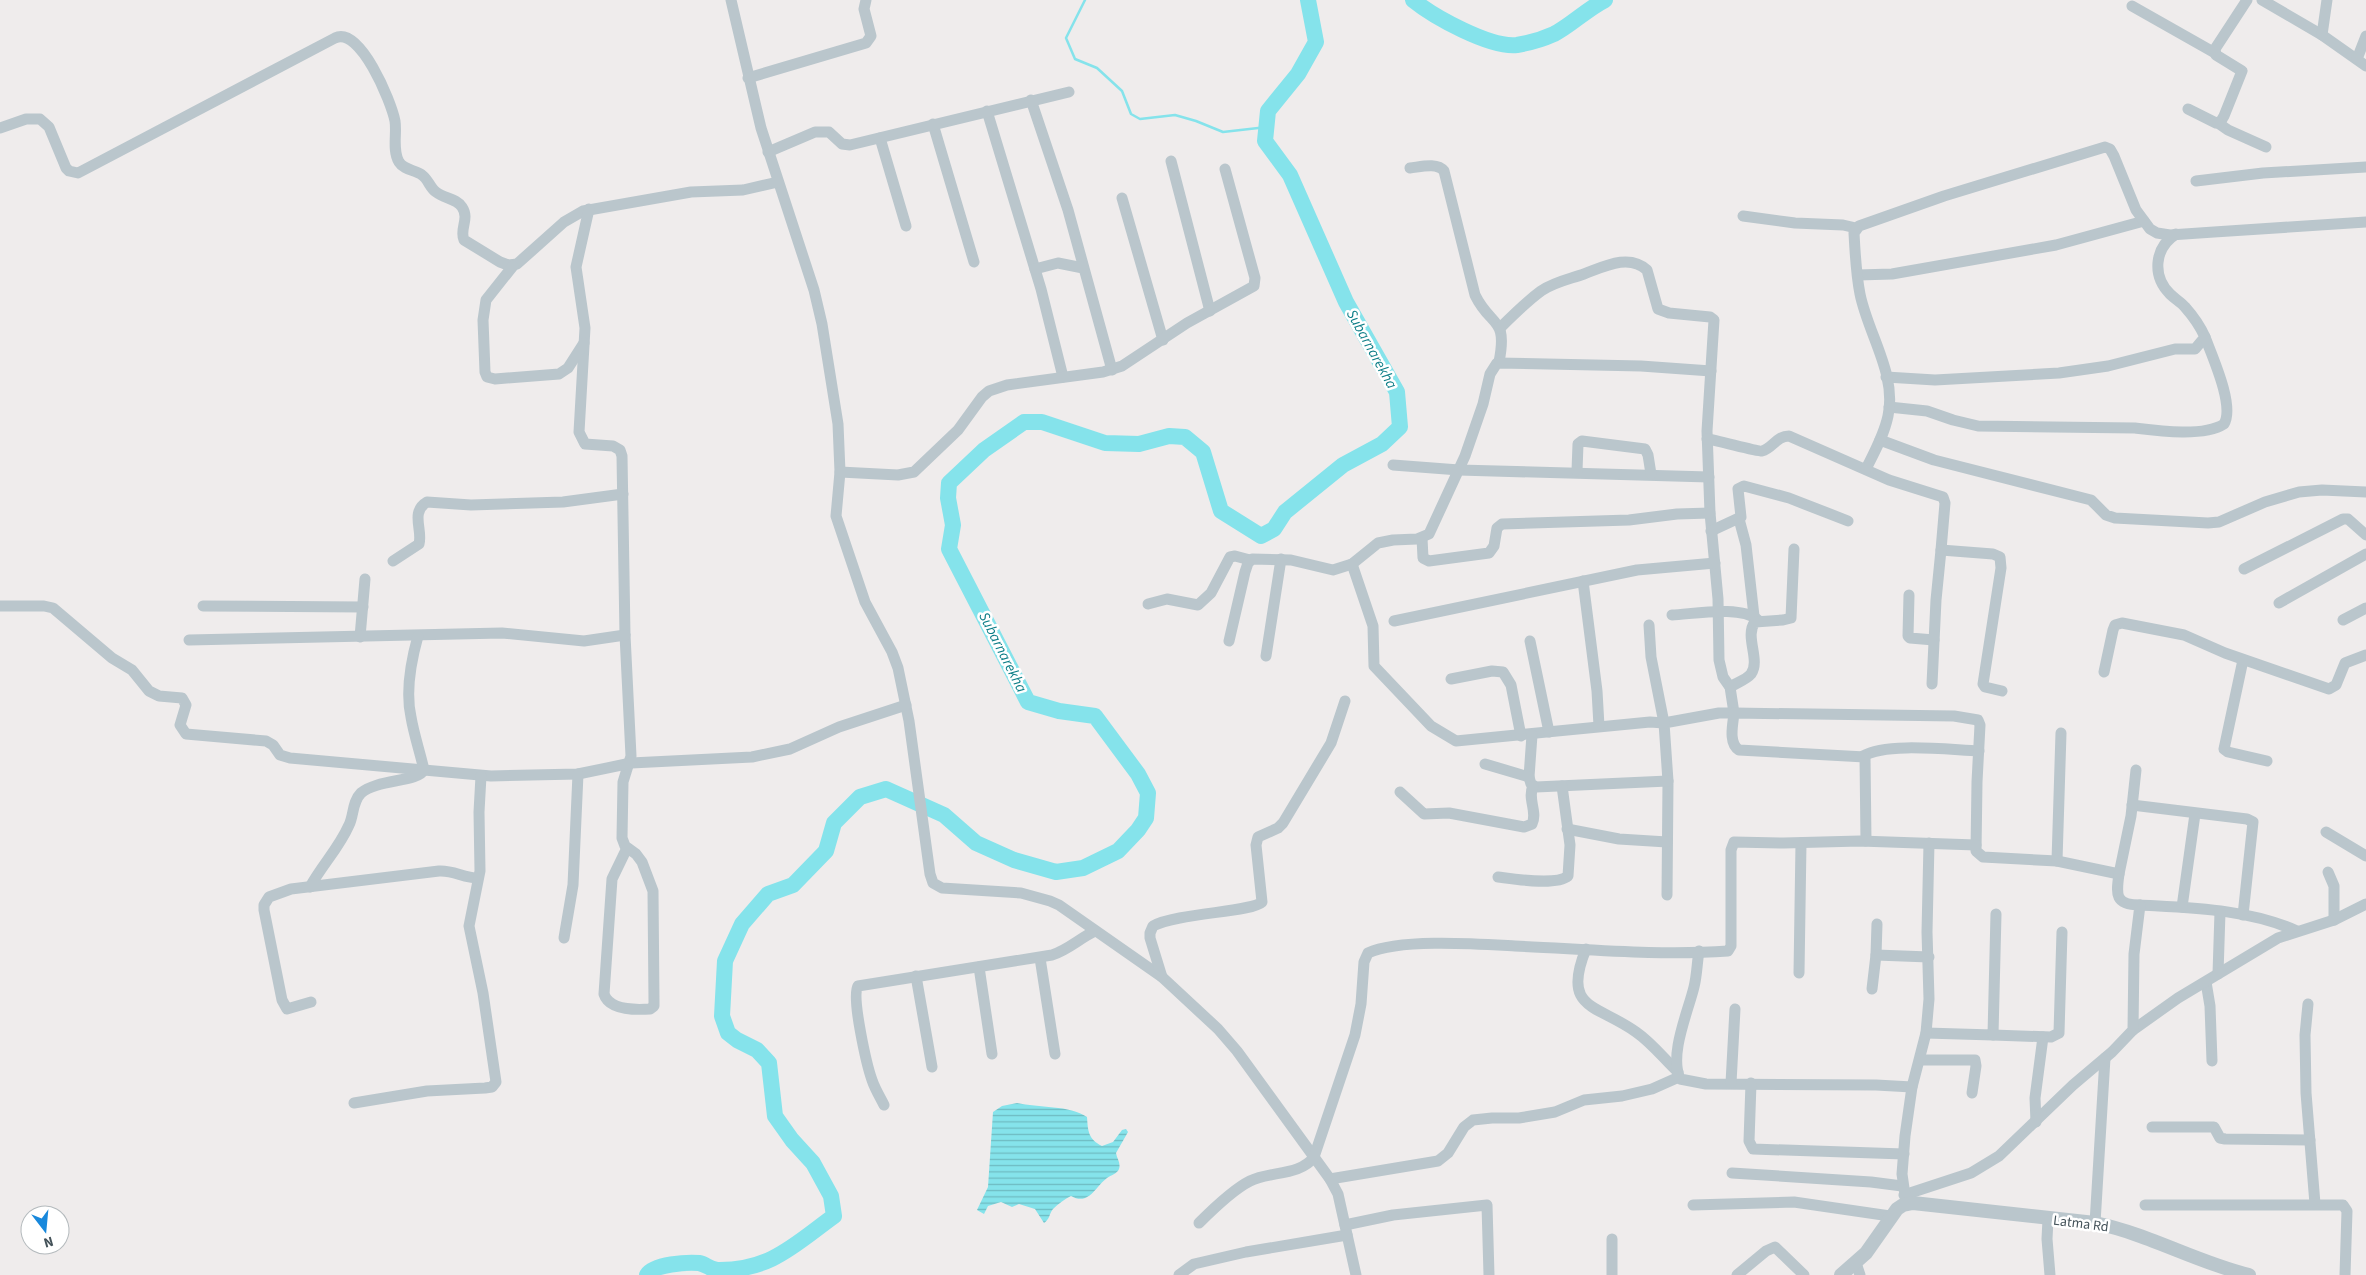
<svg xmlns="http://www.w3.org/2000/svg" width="2366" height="1275" font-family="'Source Sans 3',sans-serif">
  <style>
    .water { fill: url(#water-rules) }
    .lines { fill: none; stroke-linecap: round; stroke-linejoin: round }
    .stream { stroke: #85e3eb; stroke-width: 2.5 }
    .river { stroke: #85e3eb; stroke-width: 16 }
    .minor { stroke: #bac6cc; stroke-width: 11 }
    .tertiary { stroke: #bac6cc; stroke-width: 14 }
    .labels { text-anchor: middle; stroke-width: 5; stroke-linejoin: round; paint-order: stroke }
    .street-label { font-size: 14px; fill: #445259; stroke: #fff }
    .water-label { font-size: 15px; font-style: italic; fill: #0d7e87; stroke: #fff }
  </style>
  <defs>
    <pattern id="water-rules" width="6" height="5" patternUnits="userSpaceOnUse" patternTransform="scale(1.25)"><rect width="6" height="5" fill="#85e3eb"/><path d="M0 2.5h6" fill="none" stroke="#6ebbc1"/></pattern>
  </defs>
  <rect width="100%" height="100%" fill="#efecec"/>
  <path class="water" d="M1017 1103C1038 1108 1070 1105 1087 1117 1088 1131 1088 1139 1102 1146L1113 1142 1122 1130 1126 1129 1128 1132 1116 1153C1117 1159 1121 1163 1119 1169 1117 1174 1111 1175 1107 1178 1095 1187 1089 1206 1071 1196 1065 1199 1058 1204 1053 1209 1049 1214 1050 1219 1044 1223L1035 1209 1019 1204 1012 1207 1001 1202 988 1206 984 1214 977 1210 988 1187 993 1112 1002 1106Z"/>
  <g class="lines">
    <polyline class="stream" points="1085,0 1066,38 1075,59 1097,68 1122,91 1131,114 1140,119 1175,115 1196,121 1223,132 1267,127"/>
    <g class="river">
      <path d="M1413 0C1434 17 1490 48 1517 45 1529 43 1543 39 1554 34 1570 26 1587 9 1605 0"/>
      <path d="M647 1275C654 1264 687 1262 699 1263 705 1264 710 1269 717 1270 770 1271 794 1245 834 1216L831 1196 813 1163 792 1140 775 1116 769 1063 757 1050 737 1040 728 1033 722 1016 725 961 742 924 768 894 793 885 826 851 834 823 860 797 886 789 944 815 976 843 1014 860 1056 872 1083 868 1118 851 1138 830 1146 818 1148 793 1138 774 1095 716 1059 711 1028 702 949 549 953 525 948 498 949 483 984 450 1024 422H1042L1105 443 1139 444 1169 436 1185 437 1203 452 1221 511 1261 536 1274 529 1285 512 1343 465 1382 444 1400 427 1397 392 1346 302 1290 175 1265 141 1268 111 1298 74 1316 42 1308 0"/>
    </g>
    <g class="minor">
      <polyline points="731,0 761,128 814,290 822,324 838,424 840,472 836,516 865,602 892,652 898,668 909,721 930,874 933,883 942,888 1021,893 1050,901 1059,905 1162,977 1218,1029 1237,1051 1330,1179 1338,1194 1356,1275"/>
      <polyline points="2262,0 2322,35 2366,66"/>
      <polyline points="2132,6 2215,53"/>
      <polyline points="2322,35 2327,0"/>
      <polyline points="2357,59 2366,36"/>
      <polyline points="748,78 866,43 871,36 864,9 866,0"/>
      <polyline points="1031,100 1068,210 1112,370"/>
      <polyline points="2188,109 2216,123 2221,121 2224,116 2242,71 2216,55 2215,49 2247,0"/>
      <polyline points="987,111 1041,289 1063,377"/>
      <polyline points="2218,123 2228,130 2266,147"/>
      <polyline points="933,124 974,262"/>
      <path d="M0 128 26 119H40L49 127 66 168 69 171 78 173 335 38C360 26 391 101 395 121 397 134 392 150 399 162 404 170 415 170 422 175 428 179 430 188 436 192 445 199 456 198 462 207 470 219 459 229 464 240L500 262 508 265 517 264 564 222 583 211 691 192 743 190 778 182"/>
      <polyline points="880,138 906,226"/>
      <polyline points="768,152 815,132 829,132 842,144 850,145 1069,92"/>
      <polyline points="1171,161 1210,311"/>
      <path d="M1410 168C1420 167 1437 162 1444 171L1475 295C1491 328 1508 316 1499 362"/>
      <polyline points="2196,181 2263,173 2366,167"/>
      <polyline points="1122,198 1163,340"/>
      <path d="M589 209 576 267 585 328 579 432 585 444 613 446 620 450 622 456 625 635 631 756 623 782 622 838 625 846 636 854 642 862 653 891 654 1002V1006L650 1009C635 1010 609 1010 604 994L612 879 627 848"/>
      <polyline points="1743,216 1795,223 1843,225 1856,228"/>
      <polyline points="513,266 486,300 483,320 485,372 487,377 495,379 559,374 568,368 584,343"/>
      <polyline points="1035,269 1058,263 1083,268"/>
      <polyline points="1858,275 1892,274 2056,245 2144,221"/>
      <path d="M1500 328C1513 315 1526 302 1541 291 1554 282 1570 279 1584 274 1603 267 1629 253 1647 270L1658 309 1669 313 1710 317 1714 320 1707 431 1710 513 1718 599 1719 660 1723 677 1730 687 1734 713H1719L1664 723 1668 781 1667 895"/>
      <path d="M1886 377 1935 380 2059 373 2108 366 2175 349H2195L2205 337C2200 326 2193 316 2185 307 2181 302 2175 299 2170 294 2152 276 2154 248 2176 234"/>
      <path d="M1889 407 1927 411 1953 420 1978 426 2135 428C2159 431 2204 437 2224 424 2235 406 2212 356 2205 337"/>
      <path d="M1707 439C1717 440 1758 452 1762 451 1773 448 1776 436 1789 436L1889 480 1943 497 1945 503 1941 550 1993 554 2000 557 2001 568 1983 684 1985 687 2002 691"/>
      <polyline points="1880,440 1934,460 2091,500 2106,515 2115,518 2208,523 2219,522 2265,502 2299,492 2322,490 2366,492"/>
      <polyline points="1393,465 1459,470 1709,477"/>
      <path d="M1866 469C1874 453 1884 435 1888 416 1897 374 1868 334 1860 294 1856 274 1855 252 1854 233L1859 226 1944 196 2105 147 2110 149 2114 156 2136 210 2150 229 2157 233 2170 235 2214 232 2366 222"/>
      <polyline points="1577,471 1578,444 1582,441 1645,449 1648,455 1651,474"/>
      <polyline points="840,472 898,475 914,472 958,430 982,397 989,391 1007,385 1103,372 1122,366 1187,323 1254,286 1255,278 1225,169"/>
      <polyline points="1739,519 1746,545 1754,616"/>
      <polyline points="1711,531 1741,517 1738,489 1744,486 1789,498 1848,521"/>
      <polyline points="1422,538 1423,558 1429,561 1489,553 1494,546 1497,528 1502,524 1629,520 1677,514 1710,513"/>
      <path d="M393 561 419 544C423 530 410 512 427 502L471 505 563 502 623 494"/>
      <polyline points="1352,564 1373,626 1374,666 1431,726 1456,741 1650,722 1664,723 1651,657 1649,625"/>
      <polyline points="2244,569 2343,519 2348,519 2366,535"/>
      <polyline points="1583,581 1597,691 1599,726"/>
      <polyline points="1909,595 1908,636 1910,638 1934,640"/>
      <polyline points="2279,603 2366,554"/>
      <polyline points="1148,604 1167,599 1198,605 1211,593 1230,557 1235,556 1250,560"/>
      <polyline points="0,606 44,606 53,608 112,658 132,670 149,691 159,696 182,698 186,705 180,725 186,734 266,741 273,745 280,755 290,758 491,776 578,774 631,763 752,757 790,749 839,727 906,705"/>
      <polyline points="203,606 363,607"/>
      <path d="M1672 615C1694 614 1741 605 1758 620"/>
      <polyline points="2343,620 2366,608"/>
      <polyline points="1394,621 1637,570 1715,563"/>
      <polyline points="360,637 365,579"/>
      <polyline points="189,640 502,633 584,641 625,635"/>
      <polyline points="1229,641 1245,572 1248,563 1252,559 1291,560 1333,570 1352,564 1378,543 1393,540 1417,539 1429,534 1465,456 1483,404 1490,374 1497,363 1641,366 1711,371"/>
      <polyline points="1530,641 1549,732"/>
      <polyline points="1266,656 1281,559"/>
      <polyline points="2243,660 2224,749 2228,752 2267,761"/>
      <polyline points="2104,672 2113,630 2115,625 2122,623 2184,635 2225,653 2329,689 2336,685 2345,663 2366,655"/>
      <polyline points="1451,679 1492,671 1503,672 1511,685 1521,736"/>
      <polyline points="1932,684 1936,600 1941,550"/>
      <path d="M1730 687C1736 683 1746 680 1751 674 1761 660 1744 636 1755 622L1783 620 1791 618 1794 549"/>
      <polyline points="1532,735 1529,777 1531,784 1536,787 1668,781"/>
      <path d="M1863 756C1887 742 1950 750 1979 751"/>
      <polyline points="1485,764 1529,777"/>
      <path d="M1400 792 1424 814 1449 813 1524 827 1532 824C1538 812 1527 799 1533 786"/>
      <polyline points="2132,805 2247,819 2253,822 2243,915"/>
      <polyline points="1567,829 1619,839 1667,842"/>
      <polyline points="2326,832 2366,856"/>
      <path d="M1866 841 1865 757 1739 750C1728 743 1733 724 1734 713L1954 716 1978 720 1980 725 1977 782 1976 851 1983 857 2057 861 2061 733"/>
      <polyline points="2057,861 2119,874 2131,816 2136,770"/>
      <polyline points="2328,872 2334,886 2334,920"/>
      <path d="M1498 877C1514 879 1556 886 1568 876L1570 845 1562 786"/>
      <path d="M310 887C322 865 339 848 349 825 354 815 352 802 361 793 377 779 418 782 424 770 420 752 414 735 411 717 405 690 411 661 418 636"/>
      <path d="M2140 905C2192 908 2248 909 2297 931"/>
      <polyline points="2182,907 2195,814"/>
      <polyline points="564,938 573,885 578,774"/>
      <path d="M1586 949C1561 1010 1597 1004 1636 1032 1652 1043 1664 1059 1678 1072"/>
      <path d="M1699 951C1697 963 1697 975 1694 987 1688 1012 1669 1054 1680 1079L1706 1084 1876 1085 1912 1087"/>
      <polyline points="1876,955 1877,924"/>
      <polyline points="1040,958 1055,1054"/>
      <polyline points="979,967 992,1054"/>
      <polyline points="1799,973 1801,843"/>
      <polyline points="2218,974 2220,912"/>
      <polyline points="916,976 932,1067"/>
      <path d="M1162 977 1150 938V933L1153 926C1177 913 1252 912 1262 902L1256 845 1258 837 1278 828 1283 823 1331 743 1345 701"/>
      <polyline points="2206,982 2210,1006 2212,1061"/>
      <polyline points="1872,989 1876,955 1929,957"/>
      <path d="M311 1002 287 1009 282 1000 264 910V905L269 897 291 889 439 871C453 870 464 878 478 878"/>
      <polyline points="2308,1004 2305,1035 2306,1093 2315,1204"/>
      <polyline points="2133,1030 2178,998 2278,938 2334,920 2366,904"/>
      <polyline points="1926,1033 1993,1035 1996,914"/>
      <polyline points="1993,1035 2051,1037 2059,1033 2062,932"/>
      <polyline points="1920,1060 1975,1060 1976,1066 1972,1093"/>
      <polyline points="1731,1083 1735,1009"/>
      <polyline points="1751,1083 1749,1141 1753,1149 1904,1154"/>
      <polyline points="354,1103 427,1091 485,1088 492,1087 496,1082 483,993 469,926 480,871 479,812 481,776"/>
      <path d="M884 1105C880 1097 875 1089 872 1080 867 1066 851 997 858 986L1052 955C1068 950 1080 938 1095 931"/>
      <polyline points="2036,1122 2035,1098 2043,1037"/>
      <polyline points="2152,1127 2214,1127 2220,1138 2225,1139 2310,1140"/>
      <polyline points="1732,1173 1871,1182 1902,1186"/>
      <polyline points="1330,1179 1438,1161 1448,1153 1464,1127 1473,1120 1492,1118 1519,1118 1555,1112 1584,1100 1622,1096 1652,1089 1679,1077"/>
      <path d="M1904 1195 1971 1173 1999 1156 2073 1085 2112 1052 2133 1030 2134 954 2140 905C2115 905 2116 895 2119 874"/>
      <polyline points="1906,1202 1902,1174 1905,1136 1912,1087 1926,1033 1929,999 1927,932 1929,843"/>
      <polyline points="1693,1205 1794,1202 1890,1216"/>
      <polyline points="2145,1205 2343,1205 2347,1211 2345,1275"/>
      <polyline points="2048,1219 2047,1239 2050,1275"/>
      <path d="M1199 1223C1212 1210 1234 1189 1250 1181 1270 1171 1300 1176 1314 1157L1355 1035 1361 1004 1364 962 1368 953C1399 938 1480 944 1515 946 1586 949 1658 956 1728 951L1731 946V850L1734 842 1784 843 1860 841 1976 845"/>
      <polyline points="2095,1223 2105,1058"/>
      <polyline points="1345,1225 1393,1215 1487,1205 1489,1275"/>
      <polyline points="1612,1239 1612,1275"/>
      <polyline points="1856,1263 1860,1275"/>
      <polyline points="1179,1275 1194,1264 1246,1252 1347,1235"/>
      <polyline points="1737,1275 1766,1251 1775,1247 1804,1275"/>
    </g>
    <path class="tertiary" d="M1841 1275 1866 1253 1897 1209 1903 1205 1913 1203 2095 1223C2149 1234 2196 1262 2249 1275"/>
  </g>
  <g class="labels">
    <g class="street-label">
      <text transform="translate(2081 1223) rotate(7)" y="5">Latma Rd</text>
    </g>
    <g class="water-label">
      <text transform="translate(1372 349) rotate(61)" y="5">Subarnarekha</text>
      <text transform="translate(1003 652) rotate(63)" y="5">Subarnarekha</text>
    </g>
  </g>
  <g transform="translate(45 1230) rotate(164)"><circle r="24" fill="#ffffff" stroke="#b4babd"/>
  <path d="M0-4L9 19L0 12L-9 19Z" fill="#1888dc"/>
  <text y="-8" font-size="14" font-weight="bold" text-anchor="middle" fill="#445259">N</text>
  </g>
</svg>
